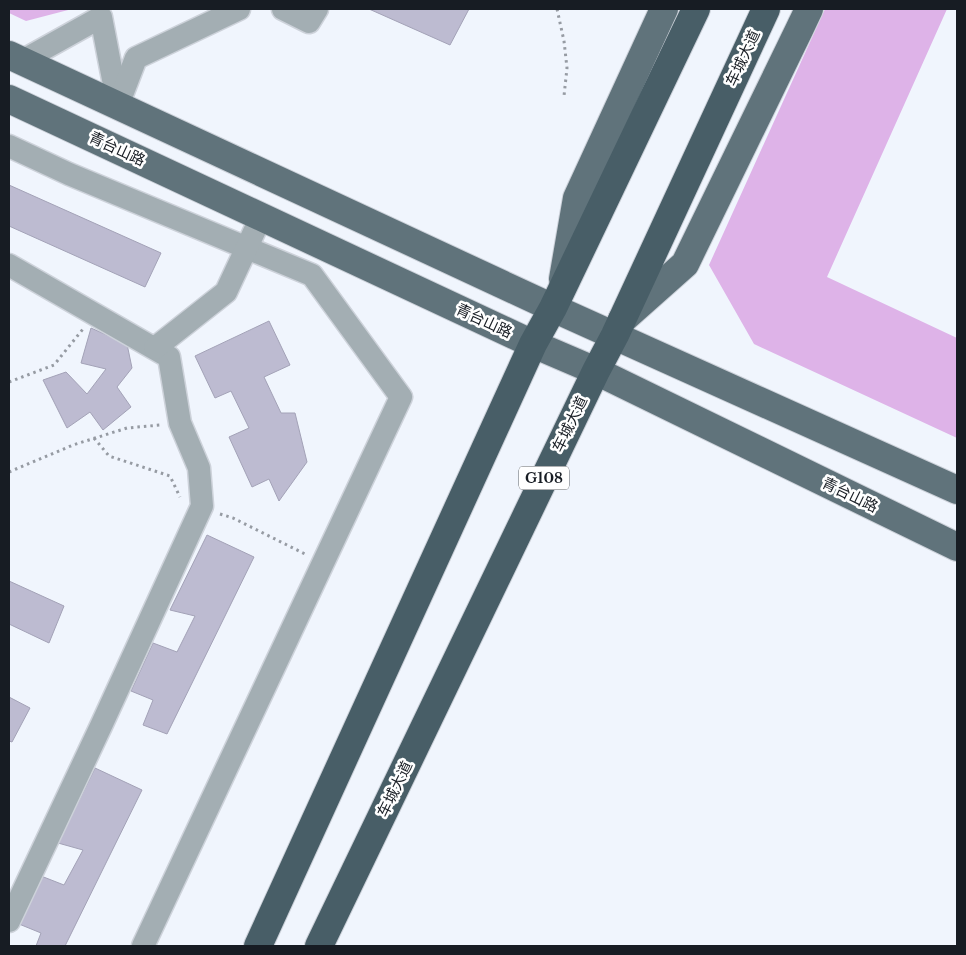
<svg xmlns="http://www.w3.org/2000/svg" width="966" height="955" font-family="'Libre Baskerville','Noto Sans SC',serif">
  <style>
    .green { fill: #deb3e8 }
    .building { fill: #bdbbd1; stroke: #a3a2b7 }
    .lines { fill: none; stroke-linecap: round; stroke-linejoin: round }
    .minor-casing { stroke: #cdd2da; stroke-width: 25 }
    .major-casing { stroke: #cdd2da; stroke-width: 30 }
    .highway-casing { stroke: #cdd2da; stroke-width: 30 }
    .path { stroke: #969ba3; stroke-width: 3; stroke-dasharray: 2.5 4; stroke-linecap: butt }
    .minor { stroke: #a3aeb3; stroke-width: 22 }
    .major { stroke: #60737b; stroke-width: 28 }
    .highway { stroke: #485e67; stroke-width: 28 }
    .labels { text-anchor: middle; stroke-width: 5; stroke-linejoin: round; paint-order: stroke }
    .shield { fill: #fff; stroke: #5d6065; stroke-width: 1 }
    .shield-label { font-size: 14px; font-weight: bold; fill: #171c23 }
    .street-label { font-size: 15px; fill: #171c23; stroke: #fff }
  </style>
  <rect width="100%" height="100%" fill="#f0f5fd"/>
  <g class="green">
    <polygon points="9,9 72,9 26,21 9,13"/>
    <polygon points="825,9 947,9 827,277 957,338 957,438 754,344 709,265"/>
  </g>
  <g class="building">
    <polygon points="369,9 469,9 450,45"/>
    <polygon points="9,185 161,253 145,287 9,226"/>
    <polygon points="269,321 290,365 264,377 281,413 295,413 307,462 279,501 269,479 252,487 229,437 249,428 231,391 215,398 195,356"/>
    <polygon points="91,328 127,344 132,368 117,387 131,407 103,430 90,412 67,428 43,380 66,372 87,394 106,369 81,363"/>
    <polygon points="207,535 254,557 167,734 143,725 153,700 131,691 153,643 177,652 195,616 170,610"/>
    <polygon points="9,581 64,606 49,643 9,624"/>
    <polygon points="9,697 30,708 12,742 9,741"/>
    <polygon points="95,768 142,790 65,946 36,946 41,933 19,924 41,876 64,885 83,850 58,843"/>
  </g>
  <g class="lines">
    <g class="minor-casing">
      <g id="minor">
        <polyline points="283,9 309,22 317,9"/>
        <polyline points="22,61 101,17 118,105"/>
        <polyline points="118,105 136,58 239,9"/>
        <polyline points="9,146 69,174 312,275 401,397 143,946"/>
        <polyline points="9,265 169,357 180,423 199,468 202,506 101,726 9,921"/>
        <polyline points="155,348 226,292 261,217"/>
      </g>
    </g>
    <g class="major-casing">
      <g id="major">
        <polyline points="9,55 553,308 957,490"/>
        <polyline points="9,99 533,344 596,371 957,547"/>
        <polyline points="563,279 577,198 664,9"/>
        <polyline points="622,320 685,264 799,30 809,9"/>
      </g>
    </g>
    <g class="highway-casing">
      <g id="highway">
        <polyline points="258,946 533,344 553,308 696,9"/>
        <polyline points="319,946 596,371 615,335 766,9"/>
      </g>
    </g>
    <g class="path">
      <polyline points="557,9 564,41 567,68 564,96"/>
      <polyline points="9,382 54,365 83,329"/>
      <polyline points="94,438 109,456 170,476 180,497"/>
      <polyline points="9,472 73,445 127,428 160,425"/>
      <polyline points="220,514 233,518 305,554"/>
    </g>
    <use href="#minor" class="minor"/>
    <use href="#major" class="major"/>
    <use href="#highway" class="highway"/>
  </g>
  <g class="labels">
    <rect class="shield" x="519" y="466.5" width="50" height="23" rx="4"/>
    <g class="shield-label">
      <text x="544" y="483">G108</text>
    </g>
    <g class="street-label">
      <text transform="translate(743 58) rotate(-65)" y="5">车城大道</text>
      <text transform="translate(117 149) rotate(25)" y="5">青台山路</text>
      <text transform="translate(484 321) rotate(25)" y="5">青台山路</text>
      <text transform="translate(570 424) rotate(-64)" y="5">车城大道</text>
      <text transform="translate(850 495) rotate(26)" y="5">青台山路</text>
      <text transform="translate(395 789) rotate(-64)" y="5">车城大道</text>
    </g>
  </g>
  <rect width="966" height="955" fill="none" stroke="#171c23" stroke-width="20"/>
</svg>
